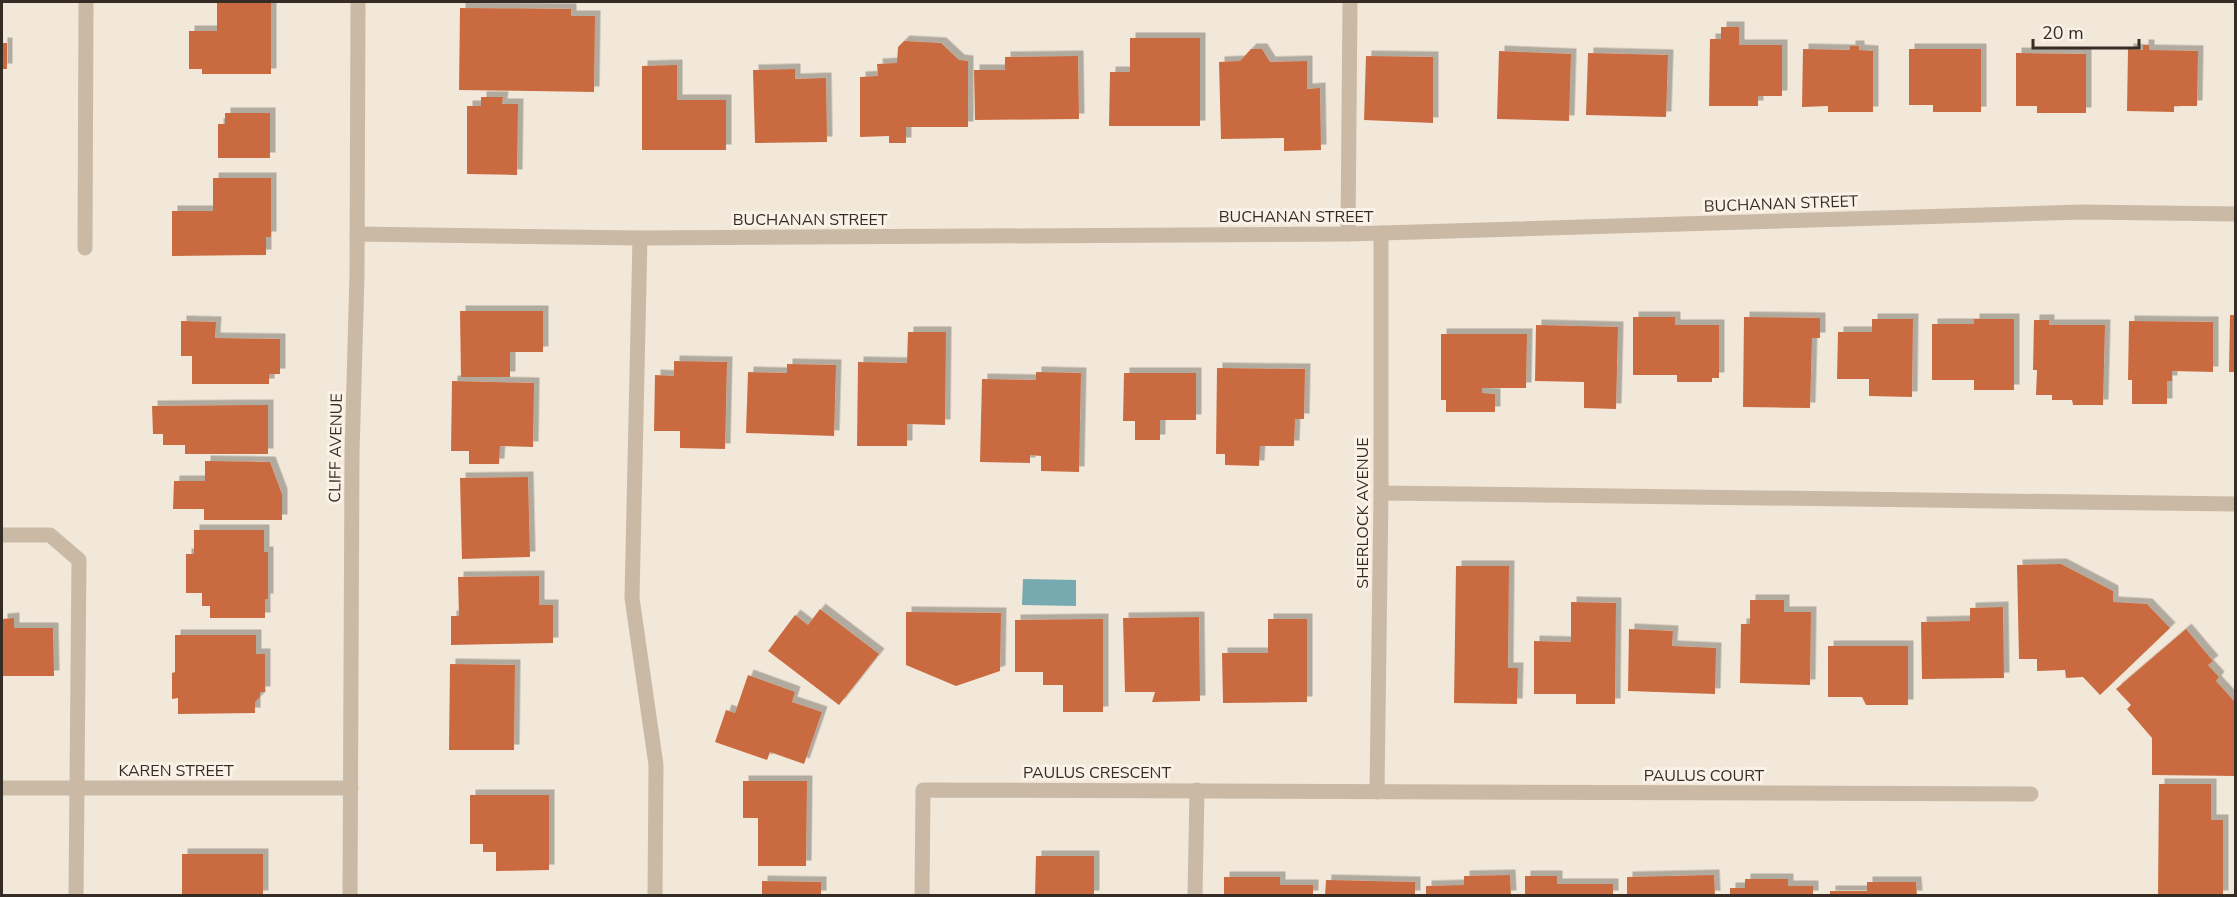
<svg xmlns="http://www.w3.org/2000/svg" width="2237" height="897" font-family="'Nunito Sans',sans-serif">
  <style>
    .water { fill: #77aab0 }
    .building { fill: #ca6b40; filter: url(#shadow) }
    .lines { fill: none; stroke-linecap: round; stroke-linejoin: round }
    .minor { stroke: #cab9a5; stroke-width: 15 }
    .labels { text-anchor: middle; stroke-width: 6; stroke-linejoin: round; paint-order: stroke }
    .street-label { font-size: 16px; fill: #362c26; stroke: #faf2e6 }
  </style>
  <defs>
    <filter id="shadow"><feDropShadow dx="5.5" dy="-5.5" stdDeviation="0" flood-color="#0004"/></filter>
  </defs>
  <rect width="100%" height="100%" fill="#f2e8d9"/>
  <polygon class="water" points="1023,579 1076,580 1076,606 1022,605"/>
  <g class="building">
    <polygon points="217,2 271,2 271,74 202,74 202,69 189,69 189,31 217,31"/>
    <polygon points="460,8 571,9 571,16 595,16 594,92 459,90"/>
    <polygon points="1721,27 1739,27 1739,45 1782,45 1782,96 1758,96 1758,106 1709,106 1710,39 1721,39"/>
    <polygon points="1130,38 1200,38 1200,126 1109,126 1110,72 1130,72"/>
    <polygon points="904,41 941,43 959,60 968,61 968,127 906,127 906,143 889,143 889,136 860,137 860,77 878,76 877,64 897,63 898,47"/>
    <rect x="2" y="43" width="5" height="26"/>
    <polygon points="2143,45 2149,45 2149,50 2198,51 2197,106 2174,106 2174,112 2127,111 2128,49 2143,50"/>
    <polygon points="1850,46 1859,46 1859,50 1873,51 1873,112 1828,112 1828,106 1802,107 1803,49 1850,50"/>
    <polygon points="1251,49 1262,49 1270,62 1307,61 1307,89 1320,88 1321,150 1284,151 1284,138 1221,139 1219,62 1240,61"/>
    <polygon points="1909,49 1981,49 1981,112 1933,112 1933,105 1909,105"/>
    <polygon points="1499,51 1571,54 1569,121 1497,119"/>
    <polygon points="1588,53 1668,55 1666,117 1586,115"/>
    <polygon points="2016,53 2086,54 2086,113 2037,113 2037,106 2016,106"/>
    <polygon points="1078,56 1079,119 975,120 974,70 1005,70 1005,57"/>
    <polygon points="1366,56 1433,57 1433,123 1364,120"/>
    <polygon points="677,65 677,100 726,100 726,150 642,150 642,66"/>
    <polygon points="795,69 795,79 826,78 827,142 755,143 753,70"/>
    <polygon points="481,97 503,97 502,104 518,104 517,175 467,174 467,106 481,106"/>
    <polygon points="225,113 270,113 270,158 218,158 218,124 225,124"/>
    <polygon points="213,178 271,178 271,237 266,237 266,255 172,256 172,211 213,211"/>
    <polygon points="460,311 543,311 543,352 510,352 510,377 461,377"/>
    <polygon points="2230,315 2236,315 2236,372 2229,372"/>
    <polygon points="1633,317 1675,317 1675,325 1719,325 1719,378 1712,378 1712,382 1677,382 1677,375 1633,375"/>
    <polygon points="1744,317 1820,318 1820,338 1812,338 1810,408 1743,407"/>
    <polygon points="1872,319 1913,319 1912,397 1869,396 1869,379 1837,379 1838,332 1872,332"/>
    <polygon points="1974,319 2014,319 2014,390 1974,390 1974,380 1932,380 1932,324 1974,324"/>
    <polygon points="2034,320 2049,320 2049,325 2105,325 2103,405 2073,405 2072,400 2052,400 2052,395 2036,395 2037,370 2033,370"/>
    <polygon points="181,321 216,322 215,338 280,339 280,374 269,374 269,384 192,384 192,356 181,356"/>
    <polygon points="2129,321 2213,322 2213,372 2172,371 2172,381 2167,381 2167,404 2132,404 2132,380 2128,380"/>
    <polygon points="1536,325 1618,327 1616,409 1584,408 1584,382 1535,381"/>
    <polygon points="908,332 946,332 945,425 907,424 907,446 857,446 858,362 907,363"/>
    <polygon points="1441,334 1527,334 1526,388 1482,388 1482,393 1495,394 1495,412 1446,412 1446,400 1441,400"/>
    <polygon points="674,361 727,362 725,449 680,448 680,431 654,431 655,375 674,376"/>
    <polygon points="787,364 836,365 834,436 746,433 748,372 787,373"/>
    <polygon points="1217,368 1305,369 1304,419 1295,419 1294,446 1260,446 1259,466 1225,465 1225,454 1216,454"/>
    <polygon points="1036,372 1081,373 1079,472 1041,471 1041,456 1030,455 1030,463 980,462 982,379 1036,380"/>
    <polygon points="1124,373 1196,373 1196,420 1160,420 1160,440 1135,440 1135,421 1123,421"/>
    <polygon points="452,381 534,383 533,447 500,446 499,464 469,464 469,451 451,451"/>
    <polygon points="268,405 268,454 185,454 185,445 163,445 163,434 153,434 152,406"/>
    <polygon points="205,461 270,462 282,494 282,520 204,520 204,509 173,509 174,481 205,481"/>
    <polygon points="528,477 530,557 462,559 460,478"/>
    <polygon points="194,530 264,530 264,552 268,552 268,599 265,599 265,618 210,618 210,606 202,606 202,593 186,593 186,554 194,554"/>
    <polygon points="2061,564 2113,591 2113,602 2147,604 2170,628 2100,695 2083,677 2066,678 2065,670 2037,671 2037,659 2019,659 2017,565"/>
    <polygon points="1456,566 1509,566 1508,668 1518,668 1517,704 1454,703"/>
    <polygon points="539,576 539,605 553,605 553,643 451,645 451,616 459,616 458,577"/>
    <polygon points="1750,600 1784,600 1784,612 1811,612 1810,685 1740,683 1741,624 1750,624"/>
    <polygon points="1571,602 1616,603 1615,704 1576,704 1576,694 1534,694 1534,641 1571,642"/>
    <polygon points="2003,607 2004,678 1922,679 1921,622 1970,621 1970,608"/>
    <polygon points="820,609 879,654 839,705 768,651 795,615 808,625"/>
    <polygon points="906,612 1001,613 1000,671 956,686 906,665"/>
    <polygon points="1199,617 1200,701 1152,702 1155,692 1125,692 1123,618"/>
    <polygon points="14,618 14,628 53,628 54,676 2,676 2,619"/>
    <polygon points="1103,619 1103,712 1063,712 1063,685 1043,685 1043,672 1015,672 1015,620"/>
    <polygon points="1268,619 1307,619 1307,702 1223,703 1222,653 1268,653"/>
    <polygon points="1629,629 1673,631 1672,646 1716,648 1715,694 1628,691"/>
    <polygon points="2186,629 2213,661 2208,665 2219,677 2216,681 2236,703 2236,776 2152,775 2152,738 2127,709 2131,705 2116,689"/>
    <polygon points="175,635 256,635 256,654 265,654 265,692 260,692 260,697 255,702 255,713 178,714 178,698 172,699 172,673 175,672"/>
    <polygon points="1828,646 1908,646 1908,705 1866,705 1862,697 1828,697"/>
    <polygon points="450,664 515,665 514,750 449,750"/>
    <polygon points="748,675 795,692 792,702 822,712 804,764 770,752 767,760 715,742 726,710 735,713"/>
    <polygon points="743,781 807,781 806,866 758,866 758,818 743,818"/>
    <polygon points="2159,784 2211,784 2211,820 2223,820 2223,896 2158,896"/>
    <polygon points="470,795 549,795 549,870 496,871 496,852 483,852 483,844 470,844"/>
    <rect x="182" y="854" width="81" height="42"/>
    <polygon points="1036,856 1094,856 1094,896 1035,896"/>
    <polygon points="1510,875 1511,896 1426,896 1426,886 1464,885 1464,876"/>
    <polygon points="1714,875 1715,896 1627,896 1627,877"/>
    <polygon points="1525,876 1557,876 1557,884 1613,884 1613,896 1525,896"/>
    <polygon points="1224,877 1280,877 1280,885 1313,885 1313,896 1224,896"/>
    <polygon points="1745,879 1788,879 1788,886 1813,886 1813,896 1730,896 1730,888 1745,888"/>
    <polygon points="1326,880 1415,882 1415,896 1325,896"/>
    <polygon points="762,881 821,882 821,896 762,896"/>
    <polygon points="1867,882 1916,882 1917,896 1830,896 1830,891 1867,891"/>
  </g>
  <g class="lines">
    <g class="minor">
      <polyline points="357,234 640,238 1348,234 2082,212 2236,214"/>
      <polyline points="1348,234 1350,2"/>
      <polyline points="640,238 632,598 656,765 655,896"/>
      <polyline points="85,248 86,2"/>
      <polyline points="1381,493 2236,504"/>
      <polyline points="2,535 50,535 79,560 76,896"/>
      <polyline points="2,788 351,788"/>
      <polyline points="1377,792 1381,493 1381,233"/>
      <polyline points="350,896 352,454 357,275 358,2"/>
      <polyline points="922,896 923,790 2031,794"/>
      <polyline points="1195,896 1197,790"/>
    </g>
  </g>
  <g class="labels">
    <g class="street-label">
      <text transform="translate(1781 203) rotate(-2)" y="6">BUCHANAN STREET</text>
      <text x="1296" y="222">BUCHANAN STREET</text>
      <text x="810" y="225">BUCHANAN STREET</text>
      <text transform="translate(335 448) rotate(-89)" y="6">CLIFF AVENUE</text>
      <text transform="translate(1362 513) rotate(-90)" y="6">SHERLOCK AVENUE</text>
      <text x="176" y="776">KAREN STREET</text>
      <text x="1097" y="778">PAULUS CRESCENT</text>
      <text x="1704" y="781">PAULUS COURT</text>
    </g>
  </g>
  <rect width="2237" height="897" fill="none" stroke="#362c26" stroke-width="6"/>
  <path d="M2033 39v9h106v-9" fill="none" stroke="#362c26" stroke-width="3"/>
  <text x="2042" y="39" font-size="18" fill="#362c26" stroke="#faf2e6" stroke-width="4.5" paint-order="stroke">20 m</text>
</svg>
